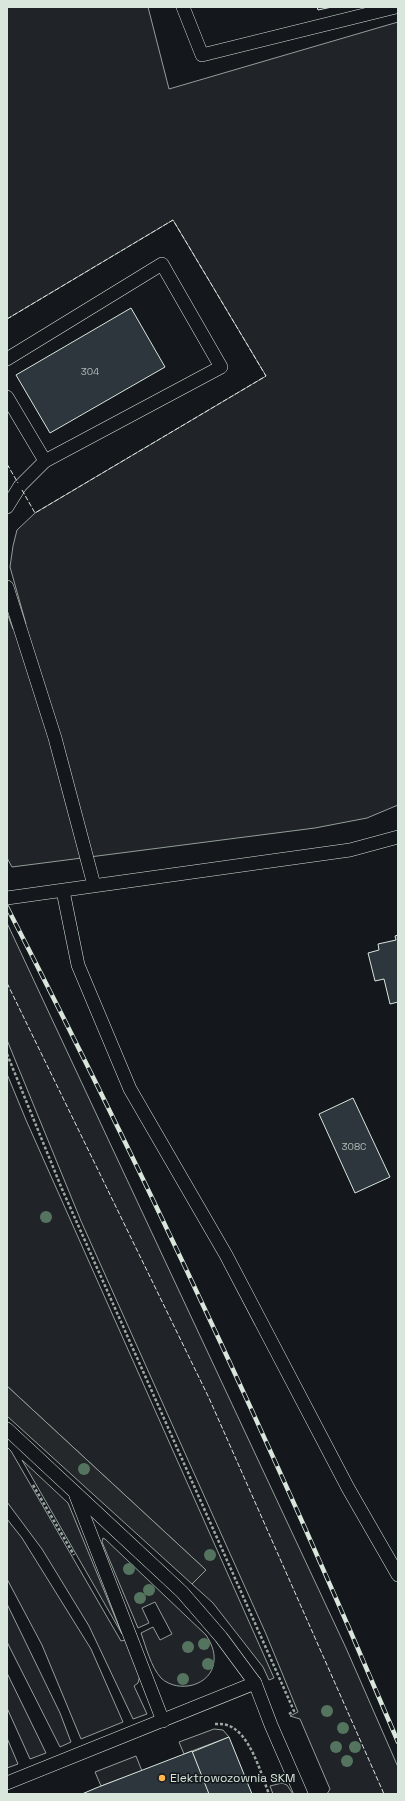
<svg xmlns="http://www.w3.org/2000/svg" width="405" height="1801" font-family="'Space Grotesk',sans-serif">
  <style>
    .green { fill: #202428; stroke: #939e99 }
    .parking { fill: #24282b; stroke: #939e99 }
    .building { fill: #2c363c; stroke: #d8e6dc }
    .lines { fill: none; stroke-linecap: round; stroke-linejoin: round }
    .lane-casing { stroke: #d8e6dc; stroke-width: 14 }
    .path { stroke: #9da8a2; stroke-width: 2.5; stroke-dasharray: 3 2; stroke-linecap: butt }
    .lane { stroke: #14181c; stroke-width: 13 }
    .rail-casing { stroke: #d8e6dc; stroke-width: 4.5 }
    .rail { stroke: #14181c; stroke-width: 3; stroke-dasharray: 9; stroke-linecap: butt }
    .fence { stroke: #d8e6dc; stroke-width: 1; stroke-dasharray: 5 2; stroke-linecap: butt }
    .tree { fill: #55745f }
    .poi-dot { fill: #ffb74d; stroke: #14181c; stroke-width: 1.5 }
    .labels { text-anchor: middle; stroke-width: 3; stroke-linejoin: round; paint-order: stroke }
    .number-label { font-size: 10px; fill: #adbab4 }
    .poi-label { font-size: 12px; fill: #d8e6dc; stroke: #14181c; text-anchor: start }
  </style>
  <rect width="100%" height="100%" fill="#14181c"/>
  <g class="green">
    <polygon points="7,7 148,7 169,89 398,22 398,805 367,818 315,828 12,867 7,858 7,613 13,629 26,624 10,567 13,546 17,530 35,513 266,376 173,220 7,319"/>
    <polygon points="7,923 346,1648 398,1767 398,1794 327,1794 330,1789 300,1719 290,1716 298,1712 266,1634 81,1221 7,1040"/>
    <polygon points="7,1074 26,1120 274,1678 269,1680 263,1667 213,1603 192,1584 206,1570 7,1386"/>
    <polygon points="7,1447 11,1451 121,1641 125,1640 140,1675 138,1683 134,1686 147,1714 133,1719 89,1626 42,1549 7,1502"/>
    <polygon points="22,1460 68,1503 122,1634"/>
    <polygon points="7,1519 22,1538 91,1649 123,1722 81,1739 42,1645 7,1579"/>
    <path d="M103 1538 105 1539 206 1635C211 1643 215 1651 214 1661 212 1686 178 1694 161 1678 151 1667 146 1647 141 1633L153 1627 160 1640 172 1634 155 1602 142 1608 149 1623 138 1628 102 1542Z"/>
    <polygon points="7,1604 60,1713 71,1742 60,1747 7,1642"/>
    <polygon points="7,1673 46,1753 30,1759 7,1708"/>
    <polygon points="214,1729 223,1730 229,1737 184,1754 179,1742"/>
    <polygon points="7,1738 18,1764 7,1768"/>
    <polygon points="136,1756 142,1771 101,1786 95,1772"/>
    <polygon points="282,1783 287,1785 293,1794 273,1794 270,1786"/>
  </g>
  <polygon class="parking" points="7,1386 206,1570 192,1584 7,1416"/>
  <g class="building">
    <polygon points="317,7 332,7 318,10"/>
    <polygon points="131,308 165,367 50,433 16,375"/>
    <polygon points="398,935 398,1002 390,1004 384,979 375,981 368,953 379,950 378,944 396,940 395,936"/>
    <polygon points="353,1098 390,1177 355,1193 319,1114"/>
    <polygon points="229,1737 252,1794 208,1794 192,1752"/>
    <polygon points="192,1751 209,1794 82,1794 96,1788"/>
  </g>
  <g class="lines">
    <g class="lane-casing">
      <g id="lane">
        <polyline points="183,7 202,55 396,7"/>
        <polyline points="7,359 162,264 221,367 45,461 20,486 7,507"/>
        <polyline points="7,397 45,461"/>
        <polyline points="7,587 55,738 94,885"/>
        <polyline points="63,891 78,965 130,1089 226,1255 348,1488 398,1575"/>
        <polyline points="7,898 350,850 398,837"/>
        <polyline points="7,1429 182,1592 221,1637 255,1683 271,1725 301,1794"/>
        <polyline points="76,1496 163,1721"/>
        <polyline points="7,1783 255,1683"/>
      </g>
    </g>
    <g class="path">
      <polyline points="7,1054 62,1189 294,1711 289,1714"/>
      <polyline points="33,1485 74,1555"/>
      <path d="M215 1724C219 1724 223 1724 227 1725 250 1732 261 1774 269 1794"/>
    </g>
    <use href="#lane" class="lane"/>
    <g class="rail-casing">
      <path id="rail" d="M7 907C148 1180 278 1459 398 1742"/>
    </g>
    <use href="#rail" class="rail"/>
    <g class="fence">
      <polyline points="7,319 173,220 266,376 35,513 22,490"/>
      <polyline points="7,464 18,483"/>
      <polyline points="7,983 209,1398 384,1794"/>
    </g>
  </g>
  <g class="tree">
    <circle cx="46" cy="1217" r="6"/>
    <circle cx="84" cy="1469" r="6"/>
    <circle cx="210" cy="1555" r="6"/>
    <circle cx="129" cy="1569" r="6"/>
    <circle cx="149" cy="1590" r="6"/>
    <circle cx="140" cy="1598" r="6"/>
    <circle cx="204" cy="1644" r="6"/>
    <circle cx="188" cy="1647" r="6"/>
    <circle cx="208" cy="1664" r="6"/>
    <circle cx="183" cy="1679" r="6"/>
    <circle cx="327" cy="1711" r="6"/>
    <circle cx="343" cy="1728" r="6"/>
    <circle cx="336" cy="1747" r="6"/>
    <circle cx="355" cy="1747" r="6"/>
    <circle cx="347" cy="1761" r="6"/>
  </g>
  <circle class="poi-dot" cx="162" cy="1778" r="4"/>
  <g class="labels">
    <g class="number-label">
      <text x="90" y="375">304</text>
      <text x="354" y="1150">308C</text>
    </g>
    <g class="poi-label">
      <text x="170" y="1782">Elektrowozownia SKM</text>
    </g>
  </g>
  <rect width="405" height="1801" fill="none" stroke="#d8e6dc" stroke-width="16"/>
</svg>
